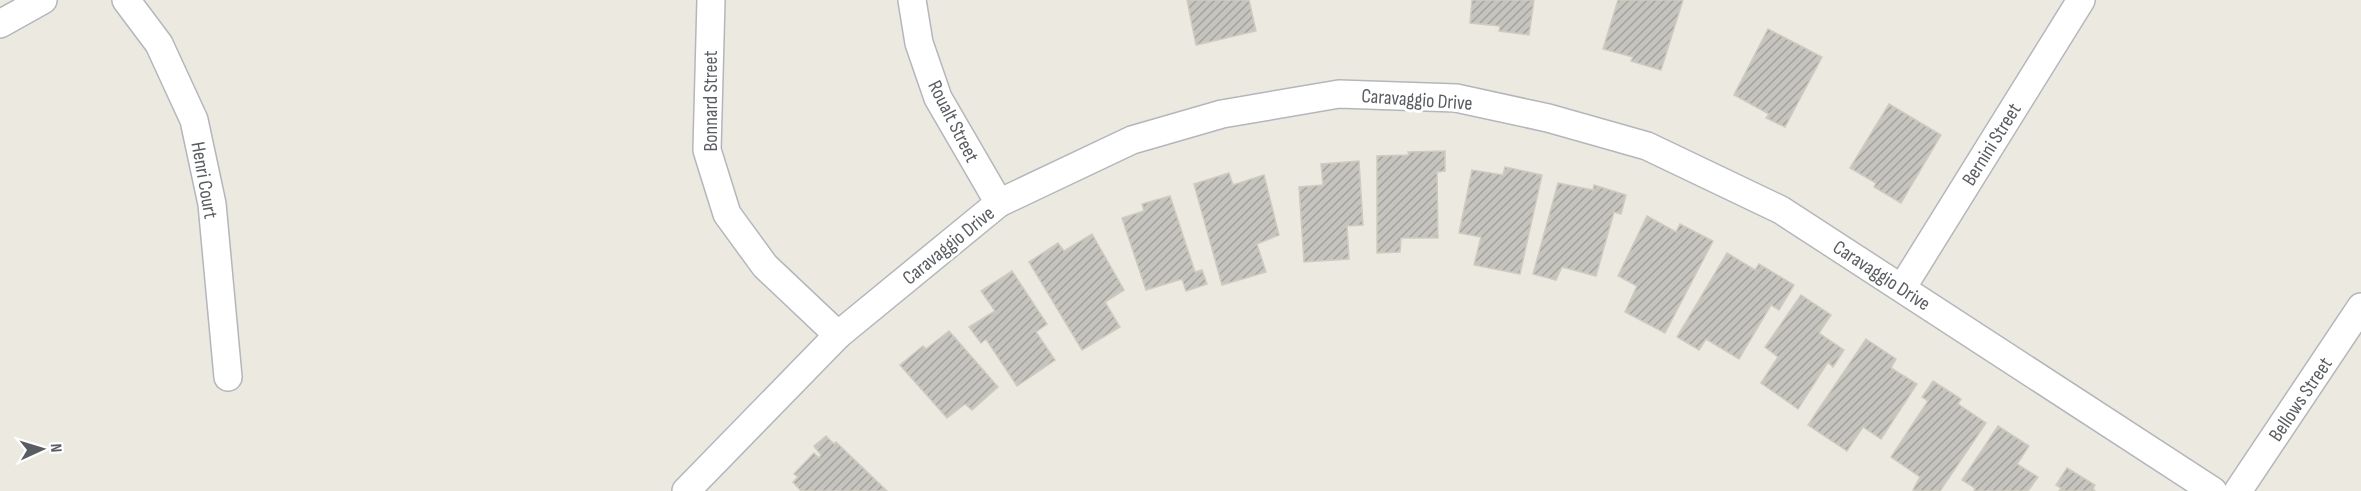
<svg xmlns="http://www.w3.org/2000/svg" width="2361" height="491" font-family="'Sofia Sans Condensed',sans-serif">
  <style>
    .building { fill: url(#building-hatch); stroke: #d0cbbf; stroke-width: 1.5 }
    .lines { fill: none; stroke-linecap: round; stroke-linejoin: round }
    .street-casing { stroke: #b3b7bb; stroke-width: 30 }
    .street { stroke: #fff; stroke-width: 27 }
    .labels { text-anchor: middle; stroke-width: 6; stroke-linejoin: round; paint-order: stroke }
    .street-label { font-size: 20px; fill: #595d61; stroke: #fff }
  </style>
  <defs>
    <pattern id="building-hatch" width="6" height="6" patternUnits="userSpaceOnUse" patternTransform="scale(1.5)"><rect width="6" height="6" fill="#c6c4be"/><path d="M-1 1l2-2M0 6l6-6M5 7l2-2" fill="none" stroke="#a4a29e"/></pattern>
  </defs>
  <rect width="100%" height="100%" fill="#ece9e1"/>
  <g class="building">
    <polygon points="1187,0 1249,0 1256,31 1196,45"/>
    <polygon points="1472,0 1534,0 1529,35 1499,31 1500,26 1470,23"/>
    <polygon points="1618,0 1683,0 1661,70 1631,61 1633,57 1603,49"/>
    <polygon points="1768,29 1822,57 1785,127 1766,118 1769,114 1734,95"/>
    <polygon points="1889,104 1941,135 1901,203 1874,187 1876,183 1850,168"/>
    <polygon points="1445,151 1445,171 1437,172 1438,238 1401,238 1400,252 1377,253 1377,156 1409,155 1408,152"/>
    <polygon points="1359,161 1363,225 1347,226 1349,259 1304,262 1299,187 1323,185 1321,164"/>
    <polygon points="1505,167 1542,175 1520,274 1474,265 1481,237 1459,233 1472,170 1503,175"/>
    <polygon points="1229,173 1233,185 1264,175 1279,235 1257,244 1266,272 1222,285 1194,184"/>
    <polygon points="1558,183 1593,190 1594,185 1626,195 1621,214 1614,212 1596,276 1562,267 1556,280 1533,274"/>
    <polygon points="1170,196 1195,272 1202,270 1207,284 1186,291 1182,279 1146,290 1122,218 1144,211 1142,204"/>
    <polygon points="1647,216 1676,232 1680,224 1713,241 1665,333 1625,312 1637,286 1618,276"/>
    <polygon points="1092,234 1124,290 1105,302 1120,327 1082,350 1029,262 1058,243 1064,251"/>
    <polygon points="1727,253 1755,270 1759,264 1794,285 1779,310 1771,305 1739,359 1706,339 1699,350 1677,337"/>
    <polygon points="1012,271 1047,324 1036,332 1055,360 1017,386 986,339 981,343 969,327 995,311 981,291"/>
    <polygon points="1801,295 1831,315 1819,333 1844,350 1833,367 1828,362 1798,409 1761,383 1778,357 1765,347"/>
    <polygon points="949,331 998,387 972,410 965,404 947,418 900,365 923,346 926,349"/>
    <polygon points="1866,339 1896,359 1891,368 1917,384 1881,439 1863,427 1847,451 1808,425"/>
    <polygon points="1933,381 1961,399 1958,404 1986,423 1940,491 1915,491 1913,490 1920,477 1891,457 1928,401 1922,397"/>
    <polygon points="1998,426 2029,446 2017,464 2038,477 2028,491 1974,491 1975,488 1962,480"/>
    <polygon points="826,436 834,444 836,442 887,491 801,491 793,482 798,477 794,474 814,453 819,458 821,455 814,446"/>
    <polygon points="2067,468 2095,485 2093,489 2095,491 2059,491 2061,488 2056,485"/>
  </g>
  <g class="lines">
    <g class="street-casing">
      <g id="street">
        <polyline points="126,0 159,44 194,120 212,204 228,377"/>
        <polyline points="711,0 707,150 727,214 765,266 838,335"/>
        <polyline points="912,0 919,43 938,98 999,203"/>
        <polyline points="0,24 43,0"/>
        <polyline points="1902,288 2081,0"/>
        <polyline points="686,491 838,335 999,203 1132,140 1222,114 1339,94 1456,98 1548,118 1647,146 1781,210 2213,491"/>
        <polyline points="2238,491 2361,307"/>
      </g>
    </g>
    <use href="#street" class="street"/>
  </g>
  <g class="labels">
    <g class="street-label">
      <text transform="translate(1417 99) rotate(4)" y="7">Caravaggio Drive</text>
      <text transform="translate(710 101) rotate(-90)" y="7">Bonnard Street</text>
      <text transform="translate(954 121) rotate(63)" y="7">Roualt Street</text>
      <text transform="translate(1991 144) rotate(-58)" y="7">Bernini Street</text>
      <text transform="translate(205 180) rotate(80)" y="7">Henri Court</text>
      <text transform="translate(948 245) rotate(-39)" y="7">Caravaggio Drive</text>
      <text transform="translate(1882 275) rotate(33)" y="7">Caravaggio Drive</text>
      <text transform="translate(2300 399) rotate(-56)" y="7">Bellows Street</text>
    </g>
  </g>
  <g transform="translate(42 449) rotate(86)" stroke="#ffffff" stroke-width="4.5" paint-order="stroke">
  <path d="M0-4.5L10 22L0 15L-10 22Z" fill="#595d61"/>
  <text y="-9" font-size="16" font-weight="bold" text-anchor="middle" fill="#595d61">N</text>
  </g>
</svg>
